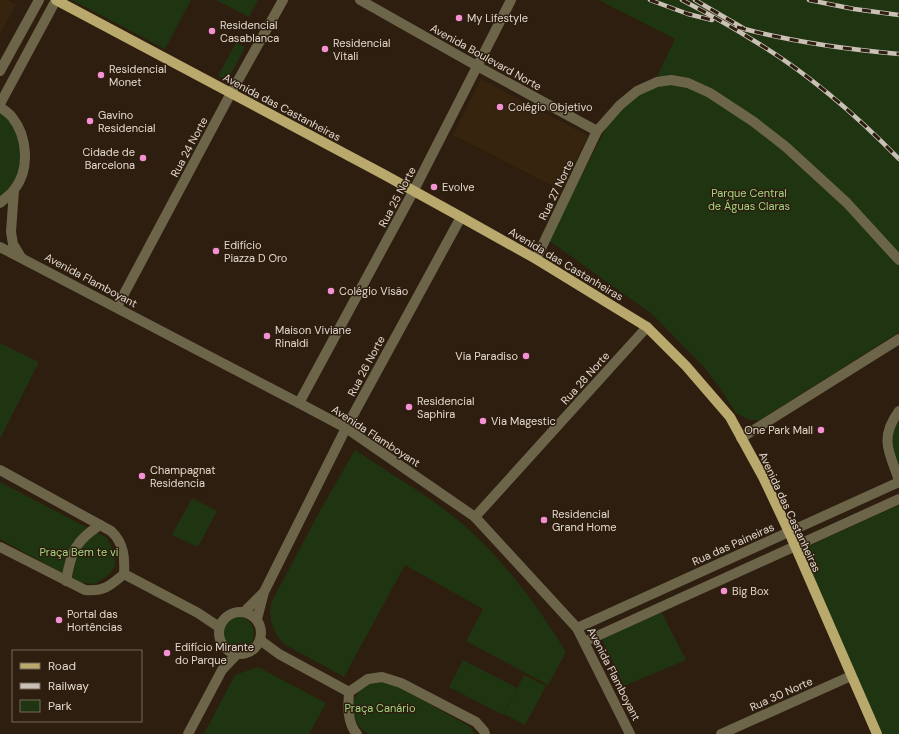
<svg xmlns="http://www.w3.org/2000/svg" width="899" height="734" font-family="'DM Sans',sans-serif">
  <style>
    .built { fill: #37240f }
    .green { fill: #1f3511 }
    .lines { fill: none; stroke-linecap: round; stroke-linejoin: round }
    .minor { stroke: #6d6549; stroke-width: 10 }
    .major { stroke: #b9a96d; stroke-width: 10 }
    .rail-casing { stroke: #cbc0b6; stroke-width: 4.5 }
    .rail { stroke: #2d1e0f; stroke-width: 3; stroke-dasharray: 9; stroke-linecap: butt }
    .poi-dot { fill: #f591d2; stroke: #2d1e0f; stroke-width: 1.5 }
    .labels { text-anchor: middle; stroke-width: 3; stroke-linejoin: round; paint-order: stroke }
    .poi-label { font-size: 11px; fill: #e2d8ce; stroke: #2d1e0f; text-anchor: start }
    .street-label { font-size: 11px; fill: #e2d8ce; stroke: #2d1e0f }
    .park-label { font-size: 11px; fill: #a2d782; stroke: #2d1e0f }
  </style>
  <rect width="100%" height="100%" fill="#2d1e0f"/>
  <g class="built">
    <polygon points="0,0 8,0 16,5 0,34"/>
    <polygon points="481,79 588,136 561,190 453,135"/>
  </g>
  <g class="green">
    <polygon points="72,0 191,0 165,49"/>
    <polygon points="216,0 258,0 249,17"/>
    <polygon points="599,0 899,0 899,332 760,420 749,420 736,413 718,385 703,366 652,314 548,240 611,119 631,100 653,85 675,39"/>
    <polygon points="236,43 245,47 227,81 218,76"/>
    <path d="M0 111C3 114 7 116 9 119 20 134 24 157 18 174 14 184 7 192 0 200Z"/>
    <polygon points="0,343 39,362 0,439"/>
    <polygon points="899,422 899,480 891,434"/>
    <path d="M355 450C382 468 410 485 437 504 491 543 531 595 566 652L548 685 466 641 483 609 405 565 344 677 284 644C273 632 268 619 271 603L322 507Z"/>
    <path d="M0 482 107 538C121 563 118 571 94 584L79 582 0 539Z"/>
    <polygon points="192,498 217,511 198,547 172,535"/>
    <polygon points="899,505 899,734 881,734 798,551"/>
    <polygon points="661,611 686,660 624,686 602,639"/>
    <circle cx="236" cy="634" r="18"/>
    <polygon points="463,660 517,688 503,715 449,687"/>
    <polygon points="258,667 326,703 309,734 204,734 235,675"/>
    <polygon points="524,675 546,686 525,725 504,714"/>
    <path d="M383 681 397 686 469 726 475 734H369C347 723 348 692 370 683 374 681 379 682 383 681Z"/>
  </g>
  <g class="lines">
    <g class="minor">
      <polyline points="360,0 477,66 597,131"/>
      <polyline points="0,71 39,0"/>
      <polyline points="0,104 56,0"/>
      <path d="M0 107C4 110 9 113 12 117 28 137 30 170 14 190 10 195 4 199 0 203"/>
      <polyline points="14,190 11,232 13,244 21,257"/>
      <polyline points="0,247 299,403 346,428 475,517 577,628 630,734"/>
      <polyline points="536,259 597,131 620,105 637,91 657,82 671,80 688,83 710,93 754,122 786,147 847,203 899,260"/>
      <polyline points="117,307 231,93 283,0"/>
      <polyline points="299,403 413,192 511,0"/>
      <path d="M899 411C879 438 889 452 899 480"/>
      <polyline points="741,438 899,339"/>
      <path d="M0 470 111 531C124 543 125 558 124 574 110 586 103 592 85 590L0 547"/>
      <polyline points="475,517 647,327"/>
      <polyline points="124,574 198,613 219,627"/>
      <path d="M66 581C71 552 75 541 100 525"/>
      <polyline points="245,611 263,593"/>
      <circle cx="240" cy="633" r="21"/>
      <polyline points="257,619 264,592 346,428 461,217"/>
      <polyline points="577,628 899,482"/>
      <polyline points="260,640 279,654 349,692"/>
      <polyline points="584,642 899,499"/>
      <polyline points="349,692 368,679 382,677 401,683 476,722 484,731 485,734"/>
      <path d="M349 692C348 706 347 723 357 734"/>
      <polyline points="188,734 222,670 237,654"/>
      <polyline points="721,734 851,676"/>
    </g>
    <polyline class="major" points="56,0 383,174 461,217 536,259 647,327 686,366 730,417 763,477 789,532 877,734"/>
    <g class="rail-casing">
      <g id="rail">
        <polyline points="650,0 688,14 712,20"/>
        <path d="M682 0C707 13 732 27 756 42 809 74 856 115 899 159"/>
        <polyline points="695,0 743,28"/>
        <polyline points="809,0 854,9 899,15"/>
        <path d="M737 27C791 42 844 49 899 54"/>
      </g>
    </g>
    <use href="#rail" class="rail"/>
  </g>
  <g class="poi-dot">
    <circle cx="459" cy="18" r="4"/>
    <circle cx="212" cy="31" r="4"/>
    <circle cx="325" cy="49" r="4"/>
    <circle cx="101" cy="75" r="4"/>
    <circle cx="500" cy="107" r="4"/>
    <circle cx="90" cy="121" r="4"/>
    <circle cx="143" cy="158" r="4"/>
    <circle cx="434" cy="187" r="4"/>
    <circle cx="216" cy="251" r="4"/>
    <circle cx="331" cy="291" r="4"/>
    <circle cx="267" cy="336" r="4"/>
    <circle cx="526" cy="356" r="4"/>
    <circle cx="409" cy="407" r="4"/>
    <circle cx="483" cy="421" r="4"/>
    <circle cx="821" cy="430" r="4"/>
    <circle cx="142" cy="476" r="4"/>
    <circle cx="544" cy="520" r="4"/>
    <circle cx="724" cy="591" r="4"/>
    <circle cx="59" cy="620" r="4"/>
    <circle cx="167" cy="653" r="4"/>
  </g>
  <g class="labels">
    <g class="poi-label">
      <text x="467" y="22">My Lifestyle</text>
      <text x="220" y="29">Residencial<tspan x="220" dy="13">Casablanca</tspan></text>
      <text x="333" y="47">Residencial<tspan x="333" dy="13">Vitali</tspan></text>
      <text x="109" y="73">Residencial<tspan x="109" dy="13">Monet</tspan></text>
      <text x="508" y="111">Colégio Objetivo</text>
      <text x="98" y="119">Gavino<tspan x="98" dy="13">Residencial</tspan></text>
      <text x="135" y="156" text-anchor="end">Cidade de<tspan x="135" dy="13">Barcelona</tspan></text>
      <text x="442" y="191">Evolve</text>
      <text x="224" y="249">Edifício<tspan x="224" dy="13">Piazza D Oro</tspan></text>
      <text x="339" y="295">Colégio Visão</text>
      <text x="275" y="334">Maison Viviane<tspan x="275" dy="13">Rinaldi</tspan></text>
      <text x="518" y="360" text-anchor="end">Via Paradiso</text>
      <text x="417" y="405">Residencial<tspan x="417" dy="13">Saphira</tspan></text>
      <text x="491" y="425">Via Magestic</text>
      <text x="813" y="434" text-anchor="end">One Park Mall</text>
      <text x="150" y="474">Champagnat<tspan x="150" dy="13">Residencia</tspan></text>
      <text x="552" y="518">Residencial<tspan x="552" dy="13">Grand Home</tspan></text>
      <text x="732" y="595">Big Box</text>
      <text x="67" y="618">Portal das<tspan x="67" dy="13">Hortências</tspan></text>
      <text x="175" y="651">Edifício Mirante<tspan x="175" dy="13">do Parque</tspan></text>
    </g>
    <g class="street-label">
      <text transform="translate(486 57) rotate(29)" y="4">Avenida Boulevard Norte</text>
      <text transform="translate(282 107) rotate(28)" y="4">Avenida das Castanheiras</text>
      <text transform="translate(189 147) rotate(-62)" y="4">Rua 24 Norte</text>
      <text transform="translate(556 190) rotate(-64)" y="4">Rua 27 Norte</text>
      <text transform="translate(397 197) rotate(-62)" y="4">Rua 25 Norte</text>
      <text transform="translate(566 264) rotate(31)" y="4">Avenida das Castanheiras</text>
      <text transform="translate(91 280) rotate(28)" y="4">Avenida Flamboyant</text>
      <text transform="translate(366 366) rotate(-62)" y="4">Rua 26 Norte</text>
      <text transform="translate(585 378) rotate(-48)" y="4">Rua 28 Norte</text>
      <text transform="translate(376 436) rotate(33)" y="4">Avenida Flamboyant</text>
      <text transform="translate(790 512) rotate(65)" y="4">Avenida das Castanheiras</text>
      <text transform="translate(733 544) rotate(-24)" y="4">Rua das Paineiras</text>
      <text transform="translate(614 674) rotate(63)" y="4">Avenida Flamboyant</text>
      <text transform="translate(781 694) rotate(-24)" y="4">Rua 30 Norte</text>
    </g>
    <g class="park-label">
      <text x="749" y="197">Parque Central<tspan x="749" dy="13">de Águas Claras</tspan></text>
      <text x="79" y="556">Praça Bem te vi</text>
      <text x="380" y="712">Praça Canário</text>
    </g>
  </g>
  <rect x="12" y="650" width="130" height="72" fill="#2d1e0f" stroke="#75685b"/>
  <rect x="20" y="663" width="20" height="6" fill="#b9a96d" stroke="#75685b"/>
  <text x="48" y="670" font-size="12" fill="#e2d8ce">Road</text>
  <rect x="20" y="683" width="20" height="6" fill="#cbc0b6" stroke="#75685b"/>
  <text x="48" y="690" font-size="12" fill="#e2d8ce">Railway</text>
  <rect x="20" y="700" width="20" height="12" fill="#1f3511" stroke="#75685b"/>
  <text x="48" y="710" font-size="12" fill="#e2d8ce">Park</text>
</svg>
